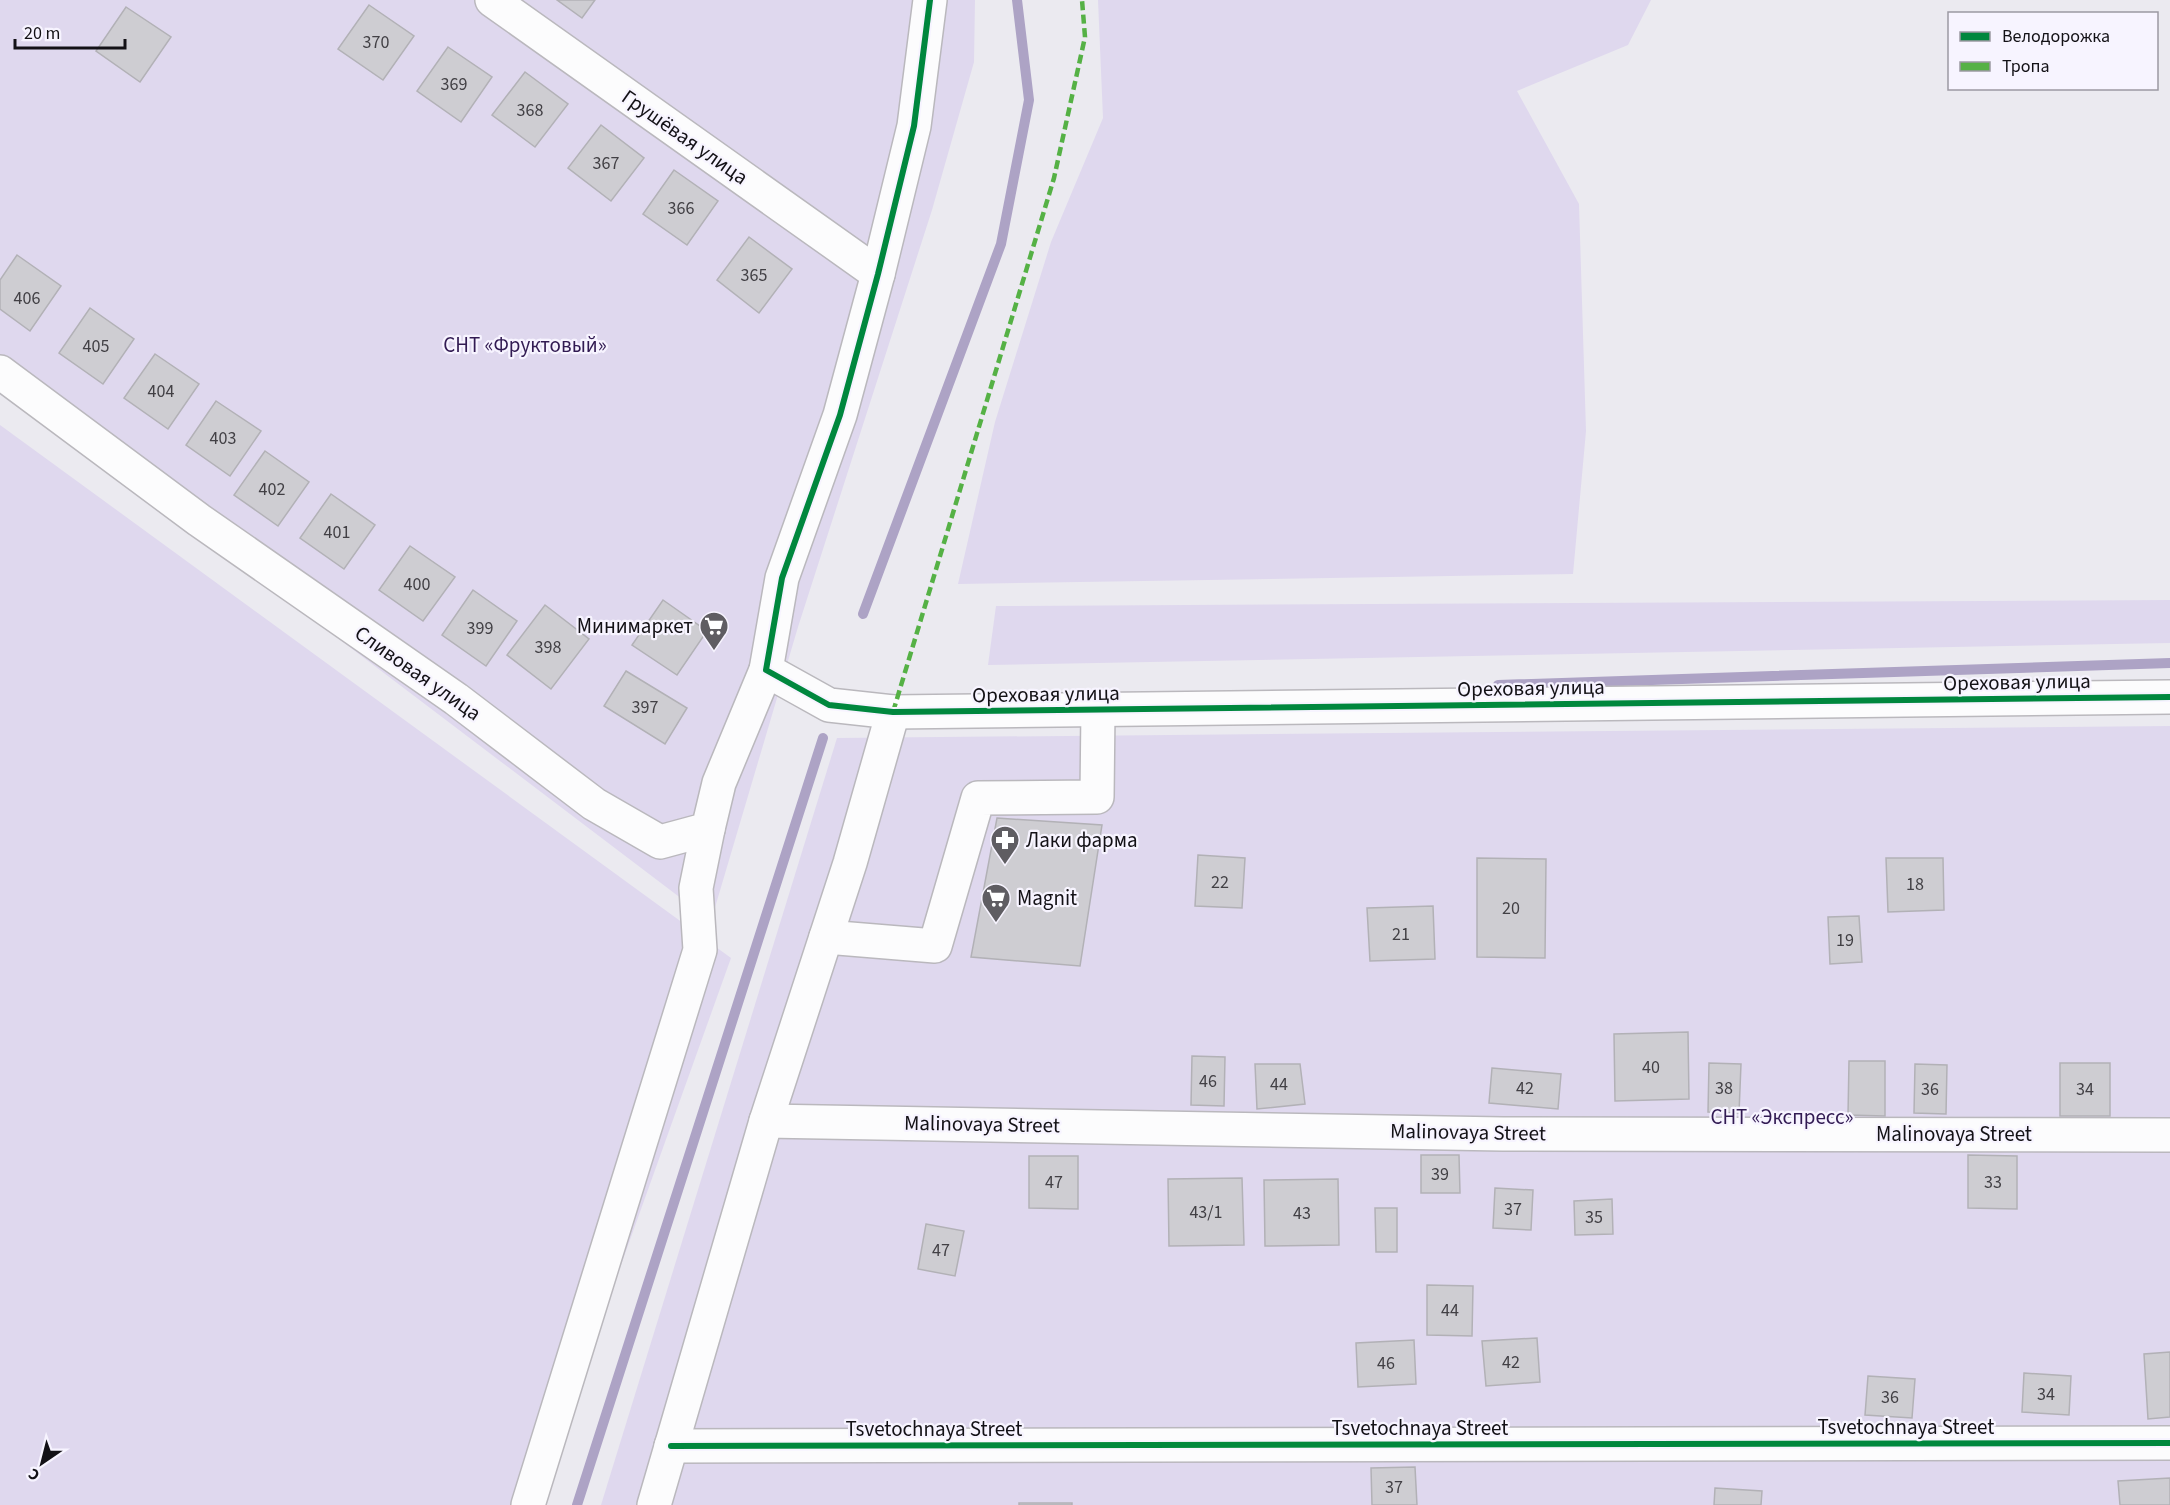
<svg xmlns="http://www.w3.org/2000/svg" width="2170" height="1505" font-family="'Source Sans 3',sans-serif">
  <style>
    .green { fill: #dfd8ee }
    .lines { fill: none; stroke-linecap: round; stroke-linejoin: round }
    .stream { stroke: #ada3c5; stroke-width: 10 }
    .building { fill: #cecdd2; stroke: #b2b1b6; stroke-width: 1.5 }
    .minor-casing { stroke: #bab8bd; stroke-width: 36 }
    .minor { stroke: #fcfcfd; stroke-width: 33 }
    .quiet { stroke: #55b145; stroke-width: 4.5; stroke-dasharray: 9 4.5; stroke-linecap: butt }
    .cycleway-casing { stroke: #f7f4ff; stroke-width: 10 }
    .cycleway { stroke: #00873e; stroke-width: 6 }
    .labels { text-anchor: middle; stroke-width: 4.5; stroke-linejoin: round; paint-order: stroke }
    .number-label { font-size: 18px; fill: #424045 }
    .street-label { font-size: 21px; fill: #131116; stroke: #f7f4ff }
    .park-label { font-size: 21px; fill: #321b53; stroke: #f7f4ff }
    .poi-label { font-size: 21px; fill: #131116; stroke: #f7f4ff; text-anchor: start }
  </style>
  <rect width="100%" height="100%" fill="#ebeaf0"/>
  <g class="green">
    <polygon points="0,0 975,0 974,62 932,210 798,627 711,921 0,382"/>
    <polygon points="1098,0 1651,0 1628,45 1517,91 1579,204 1586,431 1573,574 958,584 995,422 1051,242 1103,118"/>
    <polygon points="0,425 731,958 535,1505 0,1505"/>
    <polygon points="2170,600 2170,643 988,665 996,606"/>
    <polygon points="2170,726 2170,1505 601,1505 837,738"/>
  </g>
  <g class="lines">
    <g class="stream">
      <polyline points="863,614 1001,244 1029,100 1017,0"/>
      <polyline points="1498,685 2170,663"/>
      <polyline points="577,1505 823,738"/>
    </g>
  </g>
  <g class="building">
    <polygon points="557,0 595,0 582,18"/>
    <polygon points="369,5 414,36 383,80 338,49"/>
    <polygon points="126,7 171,37 140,82 96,51"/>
    <polygon points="448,47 492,77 461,122 417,91"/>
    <polygon points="525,72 568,104 535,147 492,115"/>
    <polygon points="601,125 644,158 611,201 568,168"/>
    <polygon points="674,170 718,201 687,245 643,214"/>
    <polygon points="749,237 792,269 759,313 717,280"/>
    <polygon points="17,255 61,286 30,331 0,309 0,280"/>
    <polygon points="90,308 134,339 103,384 59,353"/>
    <polygon points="155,354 199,384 168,429 124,398"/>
    <polygon points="216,401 261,431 230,476 186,445"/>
    <polygon points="265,451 309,482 278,526 234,495"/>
    <polygon points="331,494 375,525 344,569 300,538"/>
    <polygon points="410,546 455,577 423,621 379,590"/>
    <polygon points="473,590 517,621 486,666 442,635"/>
    <polygon points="663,600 707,631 677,675 632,645"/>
    <polygon points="545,605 589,639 551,689 507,655"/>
    <polygon points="626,671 687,708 665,744 604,706"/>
    <polygon points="997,818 1102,825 1080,966 971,957"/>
    <polygon points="1198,855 1245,858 1242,908 1195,906"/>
    <polygon points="1477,858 1546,859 1545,958 1477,957"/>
    <polygon points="1886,858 1943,858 1944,910 1888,912"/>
    <polygon points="1433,906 1435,959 1370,961 1367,908"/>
    <polygon points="1859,916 1862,962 1830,964 1828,917"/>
    <polygon points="1688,1032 1689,1099 1615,1101 1614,1034"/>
    <polygon points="1192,1056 1225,1057 1224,1106 1191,1105"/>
    <polygon points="1849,1061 1885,1061 1885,1116 1848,1115"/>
    <polygon points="1709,1063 1741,1064 1739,1113 1708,1112"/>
    <rect x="2060" y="1063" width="50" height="53"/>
    <polygon points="1255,1064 1300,1064 1305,1104 1257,1109"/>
    <polygon points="1915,1064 1947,1065 1946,1114 1914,1113"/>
    <polygon points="1492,1068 1561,1074 1558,1109 1489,1103"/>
    <polygon points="1421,1155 1459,1155 1460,1193 1421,1193"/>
    <polygon points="1968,1155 2017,1156 2017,1209 1968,1208"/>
    <polygon points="1029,1156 1078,1156 1078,1209 1029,1208"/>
    <polygon points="1242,1178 1244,1245 1169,1246 1168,1179"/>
    <polygon points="1338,1179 1339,1245 1265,1246 1264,1180"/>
    <polygon points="1495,1188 1533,1190 1531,1230 1493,1228"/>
    <polygon points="1612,1199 1613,1234 1575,1235 1574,1201"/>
    <polygon points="1375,1208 1397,1208 1397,1252 1376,1252"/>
    <polygon points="926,1224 964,1231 955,1276 918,1269"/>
    <polygon points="1427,1285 1473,1286 1472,1336 1427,1335"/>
    <polygon points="1537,1338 1540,1382 1486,1386 1482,1341"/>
    <polygon points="1414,1340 1416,1384 1358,1387 1356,1343"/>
    <polygon points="2170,1352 2170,1417 2148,1419 2144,1354"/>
    <polygon points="2024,1373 2071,1376 2069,1415 2022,1412"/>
    <polygon points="1868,1376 1915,1379 1912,1418 1865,1415"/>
    <polygon points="1415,1467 1417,1505 1372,1505 1371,1468"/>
    <polygon points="2170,1478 2170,1505 2120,1505 2118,1481"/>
    <polygon points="1715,1488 1762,1491 1761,1505 1714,1505"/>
    <rect x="1019" y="1503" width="53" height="2"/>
  </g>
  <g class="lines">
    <g class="minor-casing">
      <g id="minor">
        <polyline points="492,0 878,274"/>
        <polyline points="930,0 914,126 878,274 840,415 782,578 766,670 829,705 893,712 2170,697"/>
        <polyline points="0,372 199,520 456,699 594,804 660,842 708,829 719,783 766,670"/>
        <polyline points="826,937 935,946 978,798 1097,797 1098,710"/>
        <polyline points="766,1121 1503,1134 2170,1135"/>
        <polyline points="671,1446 2170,1443"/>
        <polyline points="528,1505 700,950 696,888 708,829"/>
        <polyline points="654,1505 766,1121 850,863 893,712"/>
      </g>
    </g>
    <use href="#minor" class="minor"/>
    <polyline class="quiet" points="893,712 1054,178 1085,37 1082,0"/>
    <g class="cycleway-casing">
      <g id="cycleway">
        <polyline points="930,0 914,126 878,274 840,415 782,578 766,670 829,705 893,712 2170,697"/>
        <polyline points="671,1446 2170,1443"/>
      </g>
    </g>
    <use href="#cycleway" class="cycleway"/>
  </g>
  <defs>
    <g id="supermarket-pin" transform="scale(1.5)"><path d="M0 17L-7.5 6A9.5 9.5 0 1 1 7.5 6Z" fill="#5f5d62" stroke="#f7f4ff"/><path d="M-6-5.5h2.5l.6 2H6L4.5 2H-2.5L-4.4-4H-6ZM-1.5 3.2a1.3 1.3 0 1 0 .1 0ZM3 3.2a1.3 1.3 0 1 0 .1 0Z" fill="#fff"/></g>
    <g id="pharmacy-pin" transform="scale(1.5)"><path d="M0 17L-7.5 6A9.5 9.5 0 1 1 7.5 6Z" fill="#5f5d62" stroke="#f7f4ff"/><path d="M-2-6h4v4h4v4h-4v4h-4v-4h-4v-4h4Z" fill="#fff"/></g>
  </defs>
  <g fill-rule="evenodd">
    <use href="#supermarket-pin" x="714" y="626"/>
    <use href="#pharmacy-pin" x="1005" y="840"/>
    <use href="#supermarket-pin" x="996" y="898"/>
  </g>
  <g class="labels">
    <g class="number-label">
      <text x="376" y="48">370</text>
      <text x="454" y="90">369</text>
      <text x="530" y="116">368</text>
      <text x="606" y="169">367</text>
      <text x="681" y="214">366</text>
      <text x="754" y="281">365</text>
      <text x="27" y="304">406</text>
      <text x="96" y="352">405</text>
      <text x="161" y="397">404</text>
      <text x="223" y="444">403</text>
      <text x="272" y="495">402</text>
      <text x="337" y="538">401</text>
      <text x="417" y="590">400</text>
      <text x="480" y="634">399</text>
      <text x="548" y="653">398</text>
      <text x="645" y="713">397</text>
      <text x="1220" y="888">22</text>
      <text x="1915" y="890">18</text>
      <text x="1511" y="914">20</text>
      <text x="1401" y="940">21</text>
      <text x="1845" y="946">19</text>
      <text x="1651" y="1073">40</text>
      <text x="1208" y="1087">46</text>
      <text x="1279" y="1090">44</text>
      <text x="1525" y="1094">42</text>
      <text x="1724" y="1094">38</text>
      <text x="1930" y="1095">36</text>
      <text x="2085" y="1095">34</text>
      <text x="1440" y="1180">39</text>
      <text x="1054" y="1188">47</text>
      <text x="1993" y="1188">33</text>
      <text x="1513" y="1215">37</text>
      <text x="1206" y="1218">43/1</text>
      <text x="1302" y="1219">43</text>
      <text x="1594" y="1223">35</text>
      <text x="941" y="1256">47</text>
      <text x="1450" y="1316">44</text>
      <text x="1511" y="1368">42</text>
      <text x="1386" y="1369">46</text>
      <text x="2046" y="1400">34</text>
      <text x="1890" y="1403">36</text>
      <text x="1394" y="1493">37</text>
    </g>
    <g class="street-label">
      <text transform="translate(685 137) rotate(35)" y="7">Грушёвая улица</text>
      <text transform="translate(418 673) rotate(35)" y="7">Сливовая улица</text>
      <text transform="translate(2017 682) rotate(-1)" y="7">Ореховая улица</text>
      <text transform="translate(1531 688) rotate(-1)" y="7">Ореховая улица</text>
      <text transform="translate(1046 694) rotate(-1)" y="7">Ореховая улица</text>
      <text transform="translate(982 1124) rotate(1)" y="7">Malinovaya Street</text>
      <text transform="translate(1468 1132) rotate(1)" y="7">Malinovaya Street</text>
      <text x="1954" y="1141">Malinovaya Street</text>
      <text x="1906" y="1434">Tsvetochnaya Street</text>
      <text x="1420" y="1435">Tsvetochnaya Street</text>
      <text x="934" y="1436">Tsvetochnaya Street</text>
    </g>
    <g class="park-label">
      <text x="525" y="352">СНТ «Фруктовый»</text>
      <text x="1782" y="1124">СНТ «Экспресс»</text>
    </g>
    <g class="poi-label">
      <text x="693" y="633" text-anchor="end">Минимаркет</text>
      <text x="1026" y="847">Лаки фарма</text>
      <text x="1017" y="905">Magnit</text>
    </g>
  </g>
  <rect x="1948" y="12" width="210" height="78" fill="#f7f4ff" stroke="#9c99a2" stroke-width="1.5"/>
  <rect x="1960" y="32" width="30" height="9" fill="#00873e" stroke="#9c99a2" stroke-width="1.5"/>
  <text x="2002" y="42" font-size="18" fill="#131116">Велодорожка</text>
  <rect x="1960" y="62" width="30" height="9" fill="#55b145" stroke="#9c99a2" stroke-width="1.5"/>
  <text x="2002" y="72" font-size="18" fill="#131116">Тропа</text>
  <g transform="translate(42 1463) rotate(215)" stroke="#f7f4ff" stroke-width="4.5" paint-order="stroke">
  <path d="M0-4.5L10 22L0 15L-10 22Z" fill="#131116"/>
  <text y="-9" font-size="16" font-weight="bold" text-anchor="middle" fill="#131116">С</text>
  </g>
  <path d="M15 39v9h110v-9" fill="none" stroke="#131116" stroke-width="3"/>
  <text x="24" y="39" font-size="18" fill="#131116" stroke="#f7f4ff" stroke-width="4.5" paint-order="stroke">20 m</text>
</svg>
